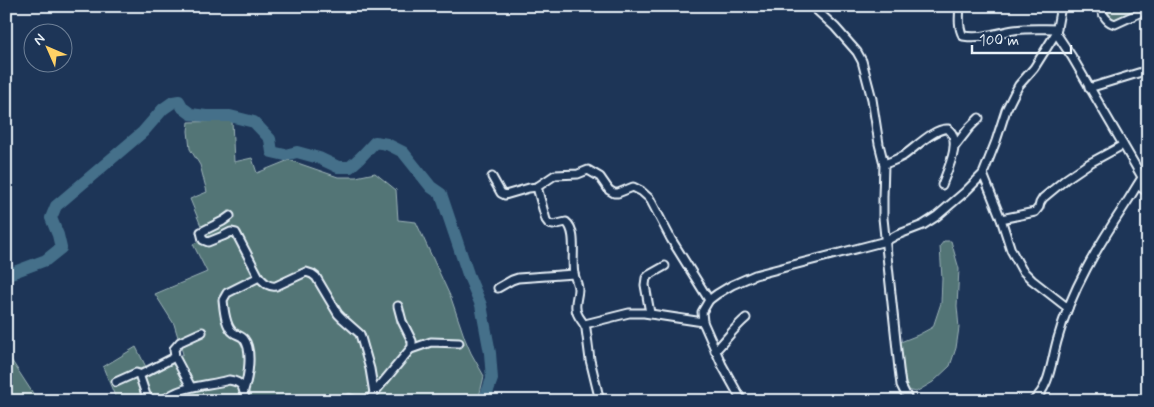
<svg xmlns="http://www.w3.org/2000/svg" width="1154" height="407" font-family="Mynerve,sans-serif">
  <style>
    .green { fill: #527576; stroke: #9db3b7 }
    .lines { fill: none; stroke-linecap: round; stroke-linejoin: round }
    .river { stroke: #45708a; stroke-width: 12 }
    .minor-casing { stroke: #e8f1f8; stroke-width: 11 }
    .minor { stroke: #1d3557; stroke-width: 7 }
  </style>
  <rect width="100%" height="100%" fill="#1d3557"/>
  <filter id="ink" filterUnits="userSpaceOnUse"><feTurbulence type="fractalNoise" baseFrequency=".02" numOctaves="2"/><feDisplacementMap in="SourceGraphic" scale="10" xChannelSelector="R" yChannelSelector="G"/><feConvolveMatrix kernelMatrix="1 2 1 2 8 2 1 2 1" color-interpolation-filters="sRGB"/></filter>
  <g filter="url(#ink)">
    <g class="green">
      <polygon points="1103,6 1148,6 1112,25"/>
      <polygon points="232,121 234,162 252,158 257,173 289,160 338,177 356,177 375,173 396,190 398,220 416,222 451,298 465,339 471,353 484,376 478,401 453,401 434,397 426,401 117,401 103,367 136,347 148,371 183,354 174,324 155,294 207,272 193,244 206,238 190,199 207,192 200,165 190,149 188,131 189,122"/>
      <polygon points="944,241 951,241 959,269 957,306 959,328 956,348 950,366 933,382 916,392 908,390 900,361 898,343 918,335 933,327 941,303 942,279 940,246"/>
      <polygon points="6,352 38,401 6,401"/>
    </g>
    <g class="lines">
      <polyline class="river" points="6,275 46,260 61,248 58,235 51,218 56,206 143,132 163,109 173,102 179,101 183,108 191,114 206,116 230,116 254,122 270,139 272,152 285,155 297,152 319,158 338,167 350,167 360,158 375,142 387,144 403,152 431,187 441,194 468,274 481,305 490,353 492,379 484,401"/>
      <g class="minor-casing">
        <g id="minor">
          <polyline points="812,6 835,27 857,52 862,61 872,99 879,144 884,164 883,197 883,218 899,369 901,385 909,401"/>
          <path d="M960 6C959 16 958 28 963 36 983 39 995 33 1014 30 1028 28 1042 29 1057 29"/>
          <path d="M1099 6C1103 14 1106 22 1115 24L1148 9"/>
          <polyline points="1056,33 1072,57 1142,177"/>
          <polyline points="1089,88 1148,70"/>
          <polyline points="955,146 969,128 979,118"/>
          <path d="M884 164C891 162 897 159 903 156 914 149 935 127 948 129 963 140 947 171 942 185"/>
          <polyline points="983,174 1001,219 1011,250 1022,270 1032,280 1068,308"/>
          <path d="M492 177 501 193 505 195 529 188 537 187 546 220 549 224 553 225 566 222C578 231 571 260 574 274 575 279 578 284 578 289 578 295 575 302 576 308 576 317 584 321 586 329L590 360 600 401"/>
          <polyline points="1138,185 1148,193"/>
          <polyline points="537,187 555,175 578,174 588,170 600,177 609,190 614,193 618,193 633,187 641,191 650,199 671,239 709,300"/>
          <path d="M230 216 223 221 201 232 203 240 208 242 223 236 231 232 236 233 259 277 227 293 223 300C224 309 225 327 234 333 237 335 242 336 244 339 253 350 248 378 244 390"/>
          <polyline points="1001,219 1035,212 1039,207 1040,203 1043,198 1066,179 1088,164 1123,145"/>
          <path d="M259 277C265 283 268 287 276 286L306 272 312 274 316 277 338 314 343 319 360 334 370 369 374 393 369 401"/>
          <polyline points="498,288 512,280 518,278 574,274"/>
          <polyline points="650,313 645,285 646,278 649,275 665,266"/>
          <polyline points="585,324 629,313 644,313 703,322"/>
          <polyline points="411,349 431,342 459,343"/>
          <path d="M715 351C726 340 734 328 746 318"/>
          <polyline points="175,357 191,387"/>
          <polyline points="140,375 175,357 174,349 180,342 202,332"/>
          <polyline points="116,382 136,373 139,374 146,395 151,401"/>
          <polyline points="374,393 412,347 412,341 402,321 398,306"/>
          <path d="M163 401C180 385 207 386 229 380 243 382 244 388 245 401"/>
          <polyline points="340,401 350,399 356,401"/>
          <polyline points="742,401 722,365 703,322 702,312 709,300 717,294 732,285 755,275 886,241 897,235 923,225 937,216 965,192 983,174 996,141 1006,110 1014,94 1019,85 1034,68 1056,33 1061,6"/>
          <path d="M1033 401C1051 386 1051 360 1058 338 1071 290 1098 246 1125 205 1133 193 1139 181 1148 169"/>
        </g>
      </g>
      <use href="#minor" class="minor"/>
    </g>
  </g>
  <rect width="1154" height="407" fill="none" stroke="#1d3557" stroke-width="25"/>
  <rect x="12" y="12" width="1129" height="382" fill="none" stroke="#e8f1f8" stroke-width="2" filter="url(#ink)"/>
  <g transform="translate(48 48) rotate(315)"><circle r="24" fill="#1d3557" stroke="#6e8097"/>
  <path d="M0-4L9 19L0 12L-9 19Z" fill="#ffd166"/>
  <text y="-8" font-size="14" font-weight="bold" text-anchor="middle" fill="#e8f1f8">N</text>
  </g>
  <path d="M972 45v8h99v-8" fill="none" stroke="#e8f1f8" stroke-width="2.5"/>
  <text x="979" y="45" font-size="15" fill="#e8f1f8" stroke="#1d3557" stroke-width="4" paint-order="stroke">100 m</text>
</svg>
